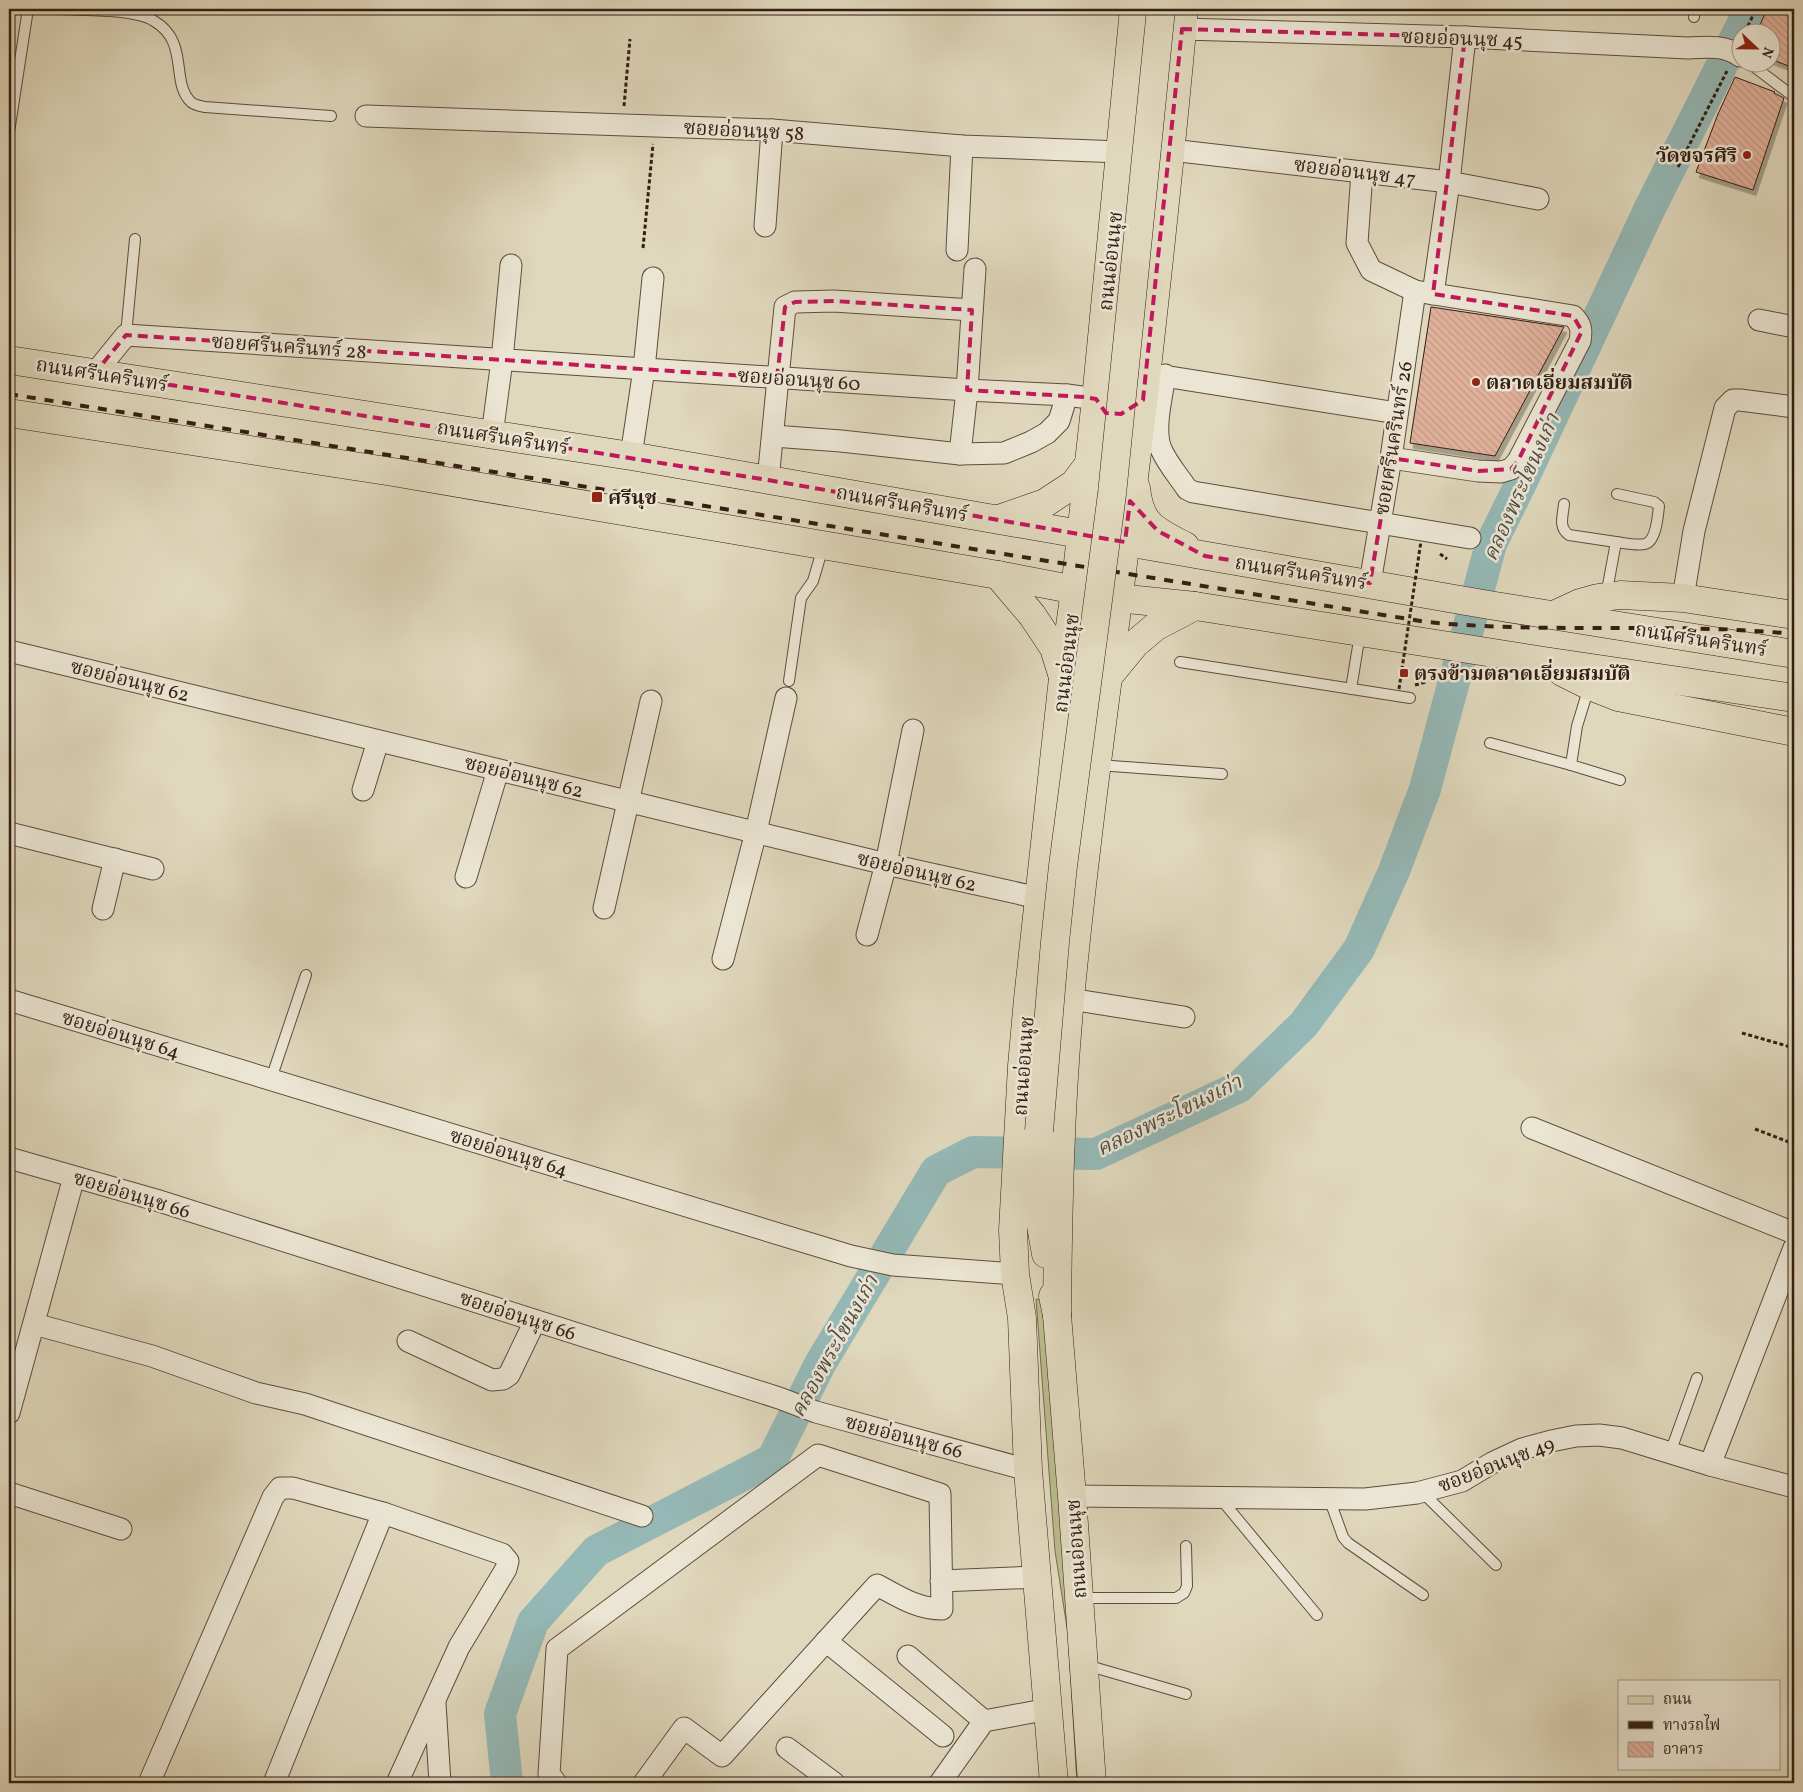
<svg xmlns="http://www.w3.org/2000/svg" width="1803" height="1792" font-family="Vollkorn,'Noto Serif Thai',serif">
  <style>
    .grass { fill: #b9bc8d; stroke: #766c50 }
    .lines { fill: none; stroke-linecap: round; stroke-linejoin: round }
    .river { stroke: #95b9b7; stroke-width: 32 }
    .building { fill: url(#building-back-hatch); stroke: #341d14; filter: url(#shadow) }
    .lane-casing { stroke: #5f4c3e; stroke-width: 12 }
    .street-casing { stroke: #5f4c3e; stroke-width: 23 }
    .primary-casing { stroke: #341d14; stroke-width: 29 }
    .path { stroke: #341d14; stroke-width: 3; stroke-dasharray: 4 2.5; stroke-linecap: butt }
    .lane { stroke: #ebe6d4; stroke-width: 10 }
    .street { stroke: #ebe6d4; stroke-width: 21 }
    .primary { stroke: #e0d8bd; stroke-width: 28 }
    .rail { stroke: #341d14; stroke-width: 4; stroke-dasharray: 9 9; stroke-linecap: butt }
    .primary-bridge-casing { stroke: #341d14; stroke-width: 29; stroke-linecap: butt }
    .path-bridge { stroke: #341d14; stroke-width: 3; stroke-dasharray: 4 2.5; stroke-linecap: butt }
    .primary-bridge { stroke: #e0d8bd; stroke-width: 28 }
    .marked { fill: none; stroke: #c2185b; stroke-width: 4; stroke-dasharray: 10 6; stroke-linejoin: round }
    .poi-dot { fill: #8f2418; stroke: #ebe6d4; stroke-width: 2 }
    .labels { text-anchor: middle; stroke-width: 5; stroke-linejoin: round; paint-order: stroke }
    .street-label { font-size: 20px; fill: #341d14; stroke: #ebe6d4 }
    .poi-label { font-size: 20px; font-weight: bold; fill: #341d14; stroke: #ebe6d4; text-anchor: start }
    .water-label { font-size: 21px; font-style: italic; fill: #514c45; stroke: #ebe6d4 }
  </style>
  <defs>
    <pattern id="building-back-hatch" width="6" height="6" patternUnits="userSpaceOnUse" patternTransform="scale(1.25)"><rect width="6" height="6" fill="#e0b19a"/><path d="M-1 5l2 2M0 0l6 6M5-1l2 2" fill="none" stroke="#c19884"/></pattern>
    <filter id="shadow"><feDropShadow dx="3" dy="5.5" stdDeviation="0" flood-color="#0004"/></filter>
  </defs>
  <rect width="100%" height="100%" fill="#e0d8bd"/>
  <filter id="stains"><feTurbulence type="fractalNoise" baseFrequency=".004" numOctaves="4"/><feColorMatrix values="0 0 0 0 .2 0 0 0 0 .09 0 0 0 0 .02 0 0 0 .5 -.17"/></filter>
  <radialGradient id="worn" r=".72"><stop offset=".6" stop-color="#630" stop-opacity="0"/><stop offset="1" stop-color="#630" stop-opacity=".3"/></radialGradient>
  <polygon class="grass" points="1036,1299 1042,1300 1065,1554 1070,1633 1077,1783 1068,1634 1055,1551"/>
  <g class="lines">
    <polyline class="river" points="507,1783 500,1714 533,1622 596,1551 772,1460 820,1364 936,1171 973,1152 1096,1154 1239,1087 1304,1024 1359,949 1394,871 1425,789 1491,544 1522,481 1649,210 1750,9"/>
  </g>
  <g class="building">
    <polygon points="1767,9 1794,9 1794,68 1770,59 1770,32 1757,32"/>
    <polygon points="1735,77 1775,92 1774,93 1784,98 1753,190 1696,172 1718,114"/>
    <polygon points="1431,307 1564,327 1495,456 1410,443"/>
  </g>
  <g class="lines">
    <g class="lane-casing">
      <g id="lane">
        <path d="M59 9C84 10 134 9 154 21 190 42 170 82 191 102 194 105 200 106 205 107L331 116"/>
        <polyline points="1694,17 1695,9"/>
        <polyline points="1748,62 1794,97"/>
        <polyline points="9,132 28,9"/>
        <polyline points="126,335 135,239"/>
        <path d="M1564 504C1563 516 1558 527 1569 535L1616 542"/>
        <path d="M1606 596 1616 542C1624 543 1637 546 1645 544 1656 541 1658 516 1659 506L1654 502 1617 494"/>
        <polyline points="1180,662 1410,698"/>
        <polyline points="789,681 801,598 813,581 823,547"/>
        <polyline points="1589,687 1577,726 1571,765 1620,780"/>
        <polyline points="1351,689 1360,634"/>
        <polyline points="1490,743 1571,765"/>
        <polyline points="1098,765 1222,774"/>
        <polyline points="271,1079 306,975"/>
        <polyline points="1670,1453 1697,1378"/>
        <polyline points="1422,1492 1496,1565"/>
        <polyline points="1220,1498 1317,1615"/>
        <polyline points="1329,1498 1343,1537 1348,1543 1423,1595"/>
        <polyline points="1081,1598 1176,1598 1184,1593 1187,1586 1186,1546"/>
        <polyline points="1086,1665 1186,1694"/>
      </g>
    </g>
    <g class="street-casing">
      <g id="street">
        <path d="M1182 29 1465 37 1688 48C1706 47 1725 45 1740 56"/>
        <polyline points="366,116 772,130 962,146 1121,152"/>
        <polyline points="1171,150 1449,182 1538,199"/>
        <path d="M1362 172 1357 243 1371 270 1415 291 1573 316C1581 324 1582 330 1580 341L1518 461 1511 469 1501 472 1478 471 1391 458"/>
        <polyline points="765,226 772,130"/>
        <polyline points="957,250 962,146"/>
        <polyline points="1433,294 1449,182 1465,37"/>
        <polyline points="1759,320 1794,327"/>
        <polyline points="95,373 126,335 967,390 1067,395 1096,399"/>
        <polyline points="1151,374 1397,413"/>
        <path d="M1165 375C1162 396 1153 430 1161 449 1167 463 1179 477 1187 489L1193 492 1470 538"/>
        <polyline points="492,435 502,360 511,265"/>
        <polyline points="773,436 841,441 960,454 1004,453 1031,442 1047,433 1059,421 1067,395"/>
        <polyline points="960,454 967,390 975,269"/>
        <polyline points="631,456 644,369 653,278"/>
        <polyline points="768,480 785,307 795,302 834,301 972,310"/>
        <polyline points="1370,583 1391,458 1415,291"/>
        <polyline points="1683,598 1694,531 1725,408 1733,400 1740,400 1794,407"/>
        <polyline points="9,651 886,864 1039,898"/>
        <polyline points="363,790 378,741"/>
        <polyline points="9,833 153,869"/>
        <polyline points="466,877 498,770"/>
        <polyline points="604,908 651,701"/>
        <polyline points="103,909 115,859"/>
        <polyline points="867,935 886,864 913,730"/>
        <polyline points="723,959 756,832 786,698"/>
        <polyline points="1070,999 1184,1017"/>
        <polyline points="9,1000 851,1256 893,1265 1015,1274"/>
        <polyline points="1532,1128 1794,1233"/>
        <polyline points="9,1158 156,1200 779,1398 816,1412 1028,1470"/>
        <polyline points="34,1324 152,1356 256,1393 305,1404 642,1516"/>
        <polyline points="408,1341 492,1380 503,1379 509,1375 535,1321"/>
        <polyline points="9,1413 74,1177"/>
        <polyline points="1710,1465 1794,1248"/>
        <polyline points="9,1493 121,1529"/>
        <polyline points="1072,1496 1365,1499 1417,1493 1462,1481 1492,1463 1522,1449 1551,1441 1576,1436 1599,1435 1622,1438 1710,1465 1794,1487"/>
        <polyline points="941,1581 1037,1577"/>
        <polyline points="826,1641 943,1736"/>
        <polyline points="908,1656 984,1721"/>
        <polyline points="435,1703 440,1783"/>
        <polyline points="787,1748 834,1783"/>
        <polyline points="149,1783 273,1497 280,1488 293,1488 383,1513 502,1554 508,1561 506,1569 459,1647 397,1783"/>
        <polyline points="274,1783 383,1513"/>
        <path d="M556 1783 549 1774 557 1649 818 1455 940 1494 942 1609C917 1609 898 1596 877 1585L722 1756 684 1728 644 1783"/>
        <polyline points="940,1783 984,1721 1049,1709"/>
      </g>
    </g>
    <g class="primary-casing">
      <g id="primary">
        <polyline points="9,360 631,456 1489,605 1794,654"/>
        <polyline points="9,413 393,472 998,575 1118,598 1195,606 1544,661 1794,698"/>
        <path d="M1136 488C1140 525 1154 530 1185 546"/>
        <polyline points="999,519 1045,503 1074,484 1089,464"/>
        <polyline points="998,575 1032,615 1054,648 1062,674"/>
        <polyline points="1554,615 1580,603 1598,598 1620,595 1683,598 1794,615"/>
        <polyline points="1562,672 1590,686 1618,697 1794,732"/>
        <polyline points="1107,678 1135,644 1155,627 1195,606"/>
        <polyline points="1036,1197 1046,1254"/>
        <polyline points="1034,1215 1039,1131"/>
        <polyline points="1053,1296 1057,1315 1072,1496 1092,1783"/>
        <path d="M1057 1315C1058 1210 1060 1104 1070 999 1089 799 1120 601 1143 403 1158 272 1172 140 1184 9"/>
        <polyline points="1054,1783 1028,1470 1022,1318 1015,1274 1013,1230 1022,1066 1028,999 1063,678 1075,590 1096,399 1134,9"/>
      </g>
    </g>
    <g class="path">
      <polyline points="1745,32 1756,9"/>
      <polyline points="624,106 630,39"/>
      <polyline points="1678,167 1727,71"/>
      <polyline points="643,248 653,144"/>
      <polyline points="1440,554 1447,559"/>
      <polyline points="1415,685 1426,682"/>
      <polyline points="1742,1033 1794,1048"/>
      <polyline points="1755,1129 1794,1144"/>
    </g>
    <use href="#lane" class="lane"/>
    <use href="#street" class="street"/>
    <use href="#primary" class="primary"/>
    <path class="rail" d="M9 394 1427 622C1549 634 1672 622 1794 634"/>
    <g class="primary-bridge-casing">
      <polyline id="primary-bridge" points="1039,1131 1055,942 1063,866 1112,494 1161,9"/>
    </g>
    <polyline class="path-bridge" points="1399,689 1421,541"/>
    <use href="#primary-bridge" class="primary-bridge"/>
  </g>
  <path class="marked" d="M1182 29 1465 37 1433 294 1573 316 1582 331 1518 461 1511 469 1478 471 1391 458 1370 583 1205 556 1158 531 1130 501 1125 542 768 480 95 373 126 335 777 378 785 307 795 302 834 301 972 310 967 390 1084 397 1096 399 1106 413 1121 414 1143 400Z"/>
  <g class="poi-dot">
    <circle cx="1747" cy="155" r="5"/>
    <circle cx="1476" cy="382" r="5"/>
    <rect x="591" y="491" width="12" height="12" rx="2.5"/>
    <rect x="1399" y="668" width="10" height="10" rx="2.5"/>
  </g>
  <g class="labels">
    <g class="street-label">
      <text transform="translate(1462 38) rotate(2)" y="7">ซอยอ่อนนุช 45</text>
      <text transform="translate(744 130) rotate(3)" y="7">ซอยอ่อนนุช 58</text>
      <text transform="translate(1355 171) rotate(7)" y="7">ซอยอ่อนนุช 47</text>
      <text transform="translate(1110 261) rotate(-84)" y="7">ถนนอ่อนนุช</text>
      <text transform="translate(289 346) rotate(4)" y="7">ซอยศรีนครินทร์ 28</text>
      <text transform="translate(102 374) rotate(9)" y="7">ถนนศรีนครินทร์</text>
      <text transform="translate(799 379) rotate(4)" y="7">ซอยอ่อนนุช 60</text>
      <text transform="translate(503 437) rotate(9)" y="7">ถนนศรีนครินทร์</text>
      <text transform="translate(1393 438) rotate(-81)" y="7">ซอยศรีนครินทร์ 26</text>
      <text transform="translate(902 503) rotate(10)" y="7">ถนนศรีนครินทร์</text>
      <text transform="translate(1301 572) rotate(9)" y="7">ถนนศรีนครินทร์</text>
      <text transform="translate(1701 639) rotate(9)" y="7">ถนนศรีนครินทร์</text>
      <text transform="translate(1066 663) rotate(-83)" y="7">ถนนอ่อนนุช</text>
      <text transform="translate(130 680) rotate(14)" y="7">ซอยอ่อนนุช 62</text>
      <text transform="translate(524 776) rotate(14)" y="7">ซอยอ่อนนุช 62</text>
      <text transform="translate(917 871) rotate(13)" y="7">ซอยอ่อนนุช 62</text>
      <text transform="translate(121 1034) rotate(17)" y="7">ซอยอ่อนนุช 64</text>
      <text transform="translate(1023 1066) rotate(-86)" y="7">ถนนอ่อนนุช</text>
      <text transform="translate(509 1152) rotate(17)" y="7">ซอยอ่อนนุช 64</text>
      <text transform="translate(132 1194) rotate(17)" y="7">ซอยอ่อนนุช 66</text>
      <text transform="translate(518 1315) rotate(18)" y="7">ซอยอ่อนนุช 66</text>
      <text transform="translate(904 1436) rotate(15)" y="7">ซอยอ่อนนุช 66</text>
      <text transform="translate(1496 1464) rotate(-21)" y="7">ซอยอ่อนนุช 49</text>
      <text transform="translate(1076 1549) rotate(-94)" y="7">ถนนอ่อนนุช</text>
    </g>
    <g class="poi-label">
      <text x="1737" y="162" text-anchor="end">วัดขจรศิริ</text>
      <text x="1486" y="389">ตลาดเอี่ยมสมบัติ</text>
      <text x="608" y="504">ศรีนุช</text>
      <text x="1414" y="680">ตรงข้ามตลาดเอี่ยมสมบัติ</text>
    </g>
    <g class="water-label">
      <text transform="translate(1521 487) rotate(-66)" y="7">คลองพระโขนงเก่า</text>
      <text transform="translate(1169 1115) rotate(-26)" y="7">คลองพระโขนงเก่า</text>
      <text transform="translate(834 1346) rotate(-61)" y="7">คลองพระโขนงเก่า</text>
    </g>
  </g>
  <rect width="1803" height="1792" fill="none" stroke="#e0d8bd" stroke-width="30"/>
  <rect x="10" y="10" width="1783" height="1772" fill="none" stroke="#341d14" stroke-width="2.5"/>
  <rect x="15" y="15" width="1773" height="1762" fill="none" stroke="#341d14"/>
  <rect x="1618" y="1680" width="162" height="90" fill="#ebe6d4" stroke="#a29687"/>
  <rect x="1628" y="1696" width="25" height="8" fill="#e0d8bd" stroke="#a29687"/>
  <text x="1663" y="1704" font-size="15" fill="#341d14">ถนน</text>
  <rect x="1628" y="1721" width="25" height="8" fill="#341d14" stroke="#a29687"/>
  <text x="1663" y="1730" font-size="15" fill="#341d14">ทางรถไฟ</text>
  <rect x="1628" y="1742" width="25" height="15" fill="url(#building-back-hatch)" stroke="#a29687"/>
  <text x="1663" y="1754" font-size="15" fill="#341d14">อาคาร</text>
  <g transform="translate(1756 48) rotate(112)"><circle r="24" fill="#ebe6d4" stroke="#a29687"/>
  <path d="M0-4L9 19L0 12L-9 19Z" fill="#8f2418"/>
  <text y="-8" font-size="14" font-weight="bold" text-anchor="middle" fill="#341d14">N</text>
  </g>
  <rect width="100%" height="100%" filter="url(#stains)"/>
  <rect width="100%" height="100%" fill="url(#worn)"/>
</svg>
